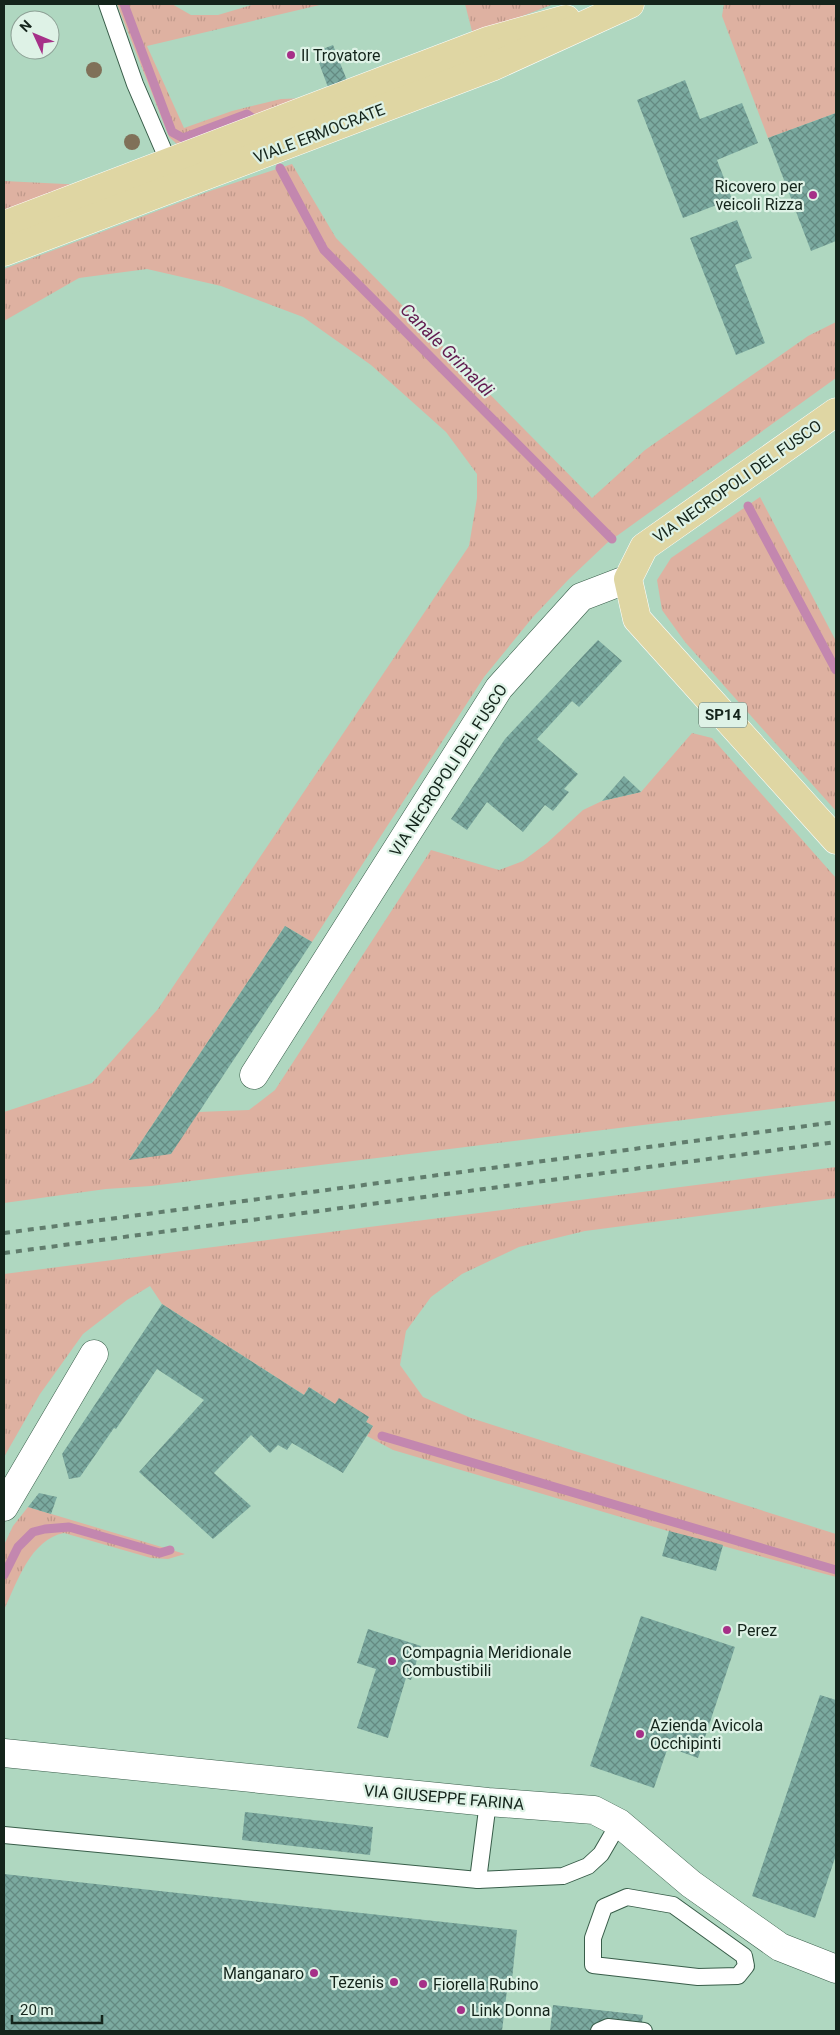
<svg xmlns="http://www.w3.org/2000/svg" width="840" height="2035" font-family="Roboto,sans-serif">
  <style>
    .grass { fill: url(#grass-tufts) }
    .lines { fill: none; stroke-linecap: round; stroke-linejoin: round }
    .stream { stroke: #c387af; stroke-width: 9 }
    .building { fill: url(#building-cross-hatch) }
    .service-casing { stroke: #385d49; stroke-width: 18 }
    .minor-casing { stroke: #385d49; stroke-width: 29 }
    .primary-casing { stroke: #fff; stroke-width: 29 }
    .service { stroke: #fff; stroke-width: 16 }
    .minor { stroke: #fff; stroke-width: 28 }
    .primary { stroke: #dfd6a3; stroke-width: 28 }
    .rail { stroke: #617d6d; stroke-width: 4; stroke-dasharray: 6 6; stroke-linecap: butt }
    .tree { fill: #807159 }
    .poi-dot { fill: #a63088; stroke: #def2e6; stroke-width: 2 }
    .labels { text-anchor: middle; stroke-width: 4.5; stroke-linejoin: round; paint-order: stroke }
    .shield { fill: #def2e6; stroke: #516258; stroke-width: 1 }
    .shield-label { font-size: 15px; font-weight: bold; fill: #14241b }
    .poi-label { font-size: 16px; fill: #14241b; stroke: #def2e6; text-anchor: start }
    .street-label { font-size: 16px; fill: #14241b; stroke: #def2e6 }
    .water-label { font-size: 18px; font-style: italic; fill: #611a4f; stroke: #def2e6 }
  </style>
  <defs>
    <pattern id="grass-tufts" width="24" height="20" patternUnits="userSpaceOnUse" patternTransform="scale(1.25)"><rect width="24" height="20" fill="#deb1a1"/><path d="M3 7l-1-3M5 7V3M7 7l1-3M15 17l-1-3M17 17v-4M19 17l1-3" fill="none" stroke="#be988a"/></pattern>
    <pattern id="building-cross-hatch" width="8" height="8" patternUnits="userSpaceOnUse" patternTransform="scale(1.25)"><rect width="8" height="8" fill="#7baaa0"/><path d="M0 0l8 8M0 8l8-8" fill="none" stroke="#648a82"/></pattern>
  </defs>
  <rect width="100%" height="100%" fill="#afd7c0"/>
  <g class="grass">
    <polygon points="117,4 172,4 191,15 218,15 255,4 324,4 147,46 184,128 232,111 281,99 308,98 178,145 169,137"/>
    <polygon points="465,4 554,4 473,35"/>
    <polygon points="724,4 836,4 836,113 768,138 722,16"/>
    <polygon points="292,164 336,238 592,498 645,450 808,336 836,322 836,378 607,543 568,580 533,617 484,677 312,942 285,926 129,1160 198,1112 249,1110 275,1090 431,850 499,870 523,861 547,843 583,810 602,801 641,792 692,733 712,738 836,878 836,1101 151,1186 106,1189 4,1203 4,1112 92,1083 158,1009 469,546 477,498 477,474 446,432 371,365 303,317 221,286 147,269 79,278 4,321 4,269 210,191"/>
    <polygon points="4,181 85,185 4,215"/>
    <polygon points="760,497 836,641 836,811 685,642 662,610 657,580 671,558"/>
    <polygon points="836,1167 836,1198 585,1231 519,1247 462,1274 431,1297 406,1331 400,1365 423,1397 471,1418 836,1534 836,1577 668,1531 393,1450 367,1436 373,1426 366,1422 369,1417 335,1404 309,1387 304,1395 162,1304 150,1286 127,1300 83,1334 40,1394 4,1457 4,1274"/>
    <path d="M28 1507 185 1554 168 1559 151 1558 64 1533C31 1539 17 1582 4 1610V1545L13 1526Z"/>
  </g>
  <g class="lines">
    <g class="stream">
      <polyline points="124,4 172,132 183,138 247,114 255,120"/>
      <polyline points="280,168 324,250 612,539"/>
      <polyline points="748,506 836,670"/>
      <polyline points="382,1436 836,1570"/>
      <polyline points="4,1575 18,1547 33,1532 45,1529 69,1527 160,1553 170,1550"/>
    </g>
  </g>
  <g class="building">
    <polygon points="333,45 348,83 329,90 315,52"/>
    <polygon points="685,80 700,119 742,103 758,143 717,160 732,199 683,218 637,100"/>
    <polygon points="836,113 836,241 811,251 768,138"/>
    <polygon points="737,220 752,258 735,265 765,343 736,355 690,238"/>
    <polygon points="598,640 622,661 579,707 572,701 537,739 578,774 564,789 569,792 553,811 545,805 523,832 487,802 467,830 451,819 505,739"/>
    <polygon points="624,776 641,792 602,801"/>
    <polygon points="285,926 312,942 171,1154 129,1160"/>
    <polygon points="162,1304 304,1395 309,1387 335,1404 339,1398 369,1417 366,1422 373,1426 343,1473 292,1443 287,1450 278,1445 270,1453 251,1435 214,1473 251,1506 213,1539 139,1472 204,1400 157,1369 116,1429 114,1428 80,1477 69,1479 62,1454"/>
    <polygon points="39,1493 57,1497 51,1514 28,1507"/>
    <polygon points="669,1531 723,1545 716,1571 662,1556"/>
    <polygon points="641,1616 735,1647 698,1758 668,1747 654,1788 590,1766"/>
    <polygon points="368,1629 421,1646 411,1680 406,1678 388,1738 357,1728 376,1669 357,1663"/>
    <polygon points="820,1695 836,1700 836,1855 815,1918 752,1896"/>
    <polygon points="245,1812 373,1827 370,1855 242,1840"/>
    <polygon points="4,1874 517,1930 511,1990 507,1990 502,2031 4,2031"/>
    <polygon points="553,2005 643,2015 641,2031 550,2031"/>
  </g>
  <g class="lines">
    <g class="service-casing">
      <g id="service">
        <polyline points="107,4 135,84 169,163"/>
        <polyline points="4,1835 478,1880 563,1876 588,1866 601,1854 619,1823"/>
        <polyline points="478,1880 488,1802"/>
        <polygon points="627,1897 673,1905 744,1956 746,1966 738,1976 698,1977 593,1965 593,1938 604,1907"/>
        <polyline points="599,2031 608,2027 644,2031"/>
      </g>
    </g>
    <g class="minor-casing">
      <g id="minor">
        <polyline points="254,1075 499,688 581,597 628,579"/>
        <polyline points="4,1507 94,1354"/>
        <polyline points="4,1753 488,1802 594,1810 619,1823 691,1884 780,1947 836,1969"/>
      </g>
    </g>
    <g class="primary-casing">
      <g id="primary">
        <polyline points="4,225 487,41 566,19"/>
        <polyline points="4,252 492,67 630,4"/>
        <polyline points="836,412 644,547 628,579 637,619 836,840"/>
      </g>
    </g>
    <use href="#service" class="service"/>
    <use href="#minor" class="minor"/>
    <use href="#primary" class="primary"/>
    <g class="rail">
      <polyline points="4,1233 836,1122"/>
      <polyline points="4,1253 836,1142"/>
    </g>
  </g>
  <g class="tree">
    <circle cx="94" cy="70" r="8"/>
    <circle cx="132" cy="142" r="8"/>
  </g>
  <g class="poi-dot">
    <circle cx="291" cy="55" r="5"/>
    <circle cx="813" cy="195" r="5"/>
    <circle cx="727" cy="1630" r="5"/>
    <circle cx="392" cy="1661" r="5"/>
    <circle cx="640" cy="1734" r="5"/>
    <circle cx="314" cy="1973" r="5"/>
    <circle cx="394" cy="1982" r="5"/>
    <circle cx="423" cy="1984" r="5"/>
    <circle cx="461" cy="2010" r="5"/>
  </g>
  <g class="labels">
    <rect class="shield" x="699" y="702.5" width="48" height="25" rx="4"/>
    <g class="shield-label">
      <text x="723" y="720">SP14</text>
    </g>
    <g class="poi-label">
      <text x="301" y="61">Il Trovatore</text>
      <text x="803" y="192" text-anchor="end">Ricovero per<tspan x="803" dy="18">veicoli Rizza</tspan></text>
      <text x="737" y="1636">Perez</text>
      <text x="402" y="1658">Compagnia Meridionale<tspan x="402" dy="18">Combustibili</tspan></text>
      <text x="650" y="1731">Azienda Avicola<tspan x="650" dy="18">Occhipinti</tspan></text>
      <text x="304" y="1979" text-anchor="end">Manganaro</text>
      <text x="384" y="1988" text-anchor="end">Tezenis</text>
      <text x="433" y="1990">Fiorella Rubino</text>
      <text x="471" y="2016">Link Donna</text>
    </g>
    <g class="street-label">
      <text transform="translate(319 133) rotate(-21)" y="6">VIALE ERMOCRATE</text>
      <text transform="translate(737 481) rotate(-35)" y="6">VIA NECROPOLI DEL FUSCO</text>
      <text transform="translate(448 770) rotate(-57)" y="6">VIA NECROPOLI DEL FUSCO</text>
      <text transform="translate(444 1797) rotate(5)" y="6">VIA GIUSEPPE FARINA</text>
    </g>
    <g class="water-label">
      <text transform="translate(447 350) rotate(45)" y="6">Canale Grimaldi</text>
    </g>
  </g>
  <rect width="840" height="2035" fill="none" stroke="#14241b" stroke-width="10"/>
  <g transform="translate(35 35) rotate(314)"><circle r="24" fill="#def2e6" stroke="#8da095"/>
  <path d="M0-4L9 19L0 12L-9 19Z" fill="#a63088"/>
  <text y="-8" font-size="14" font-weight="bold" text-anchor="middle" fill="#14241b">N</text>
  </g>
  <path d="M12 2015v8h90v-8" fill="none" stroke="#14241b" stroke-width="2.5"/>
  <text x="20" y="2015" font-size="15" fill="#14241b" stroke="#def2e6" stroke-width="4" paint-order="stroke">20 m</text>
</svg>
